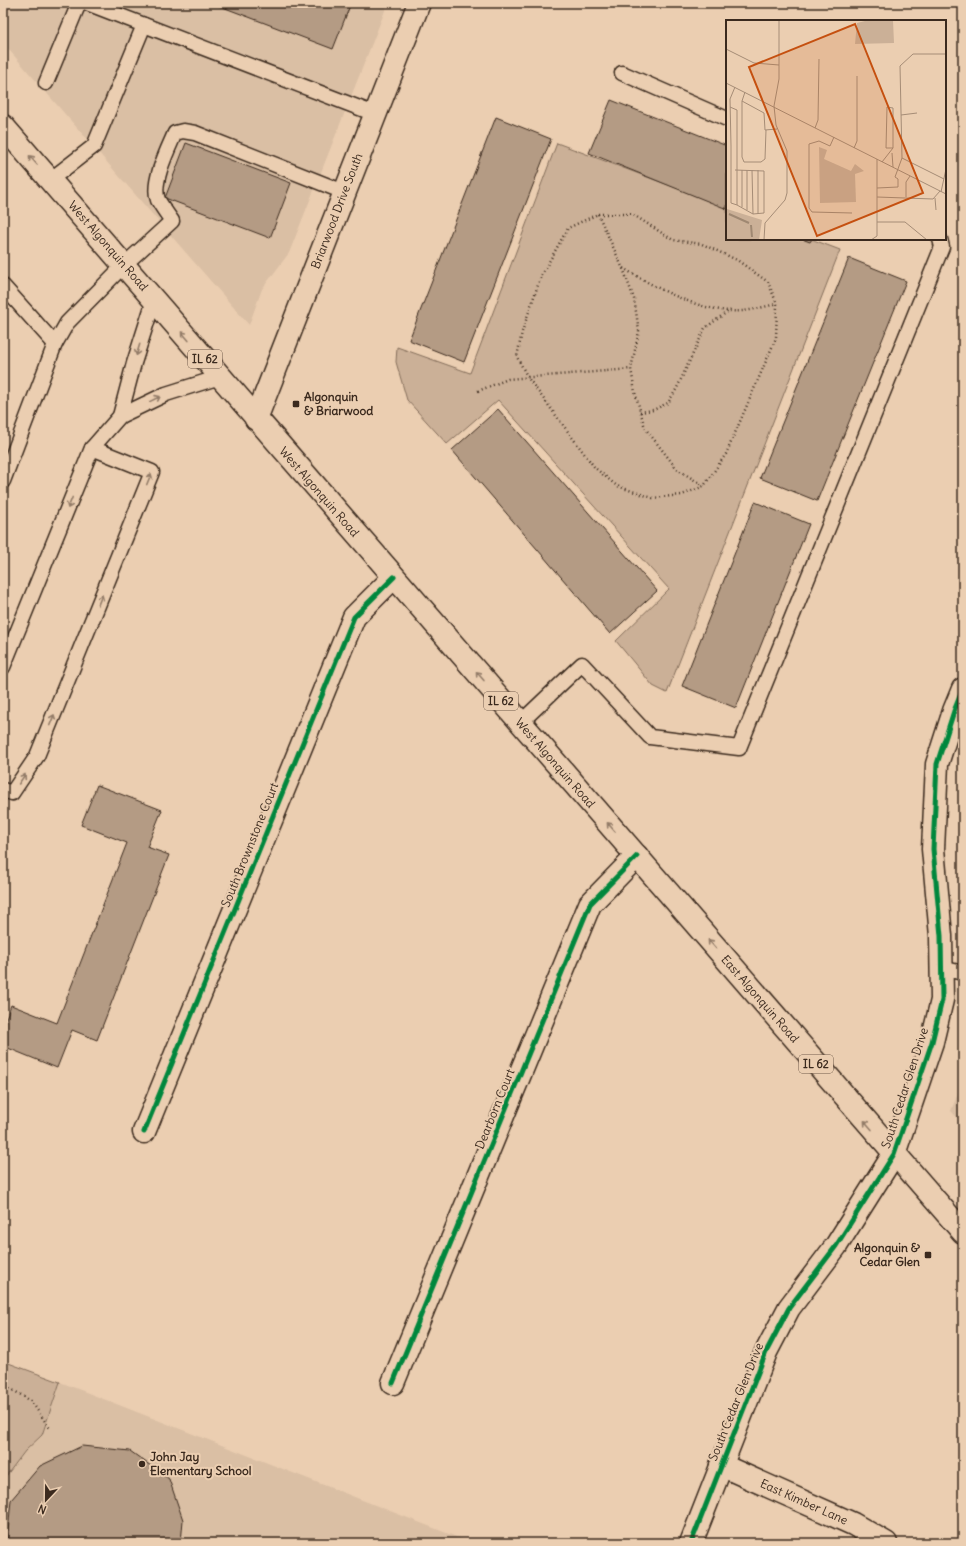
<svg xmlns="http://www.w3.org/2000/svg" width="966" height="1546" font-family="Delius,sans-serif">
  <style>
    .built { fill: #dabfa4 }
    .green { fill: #cbb097; stroke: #836d5a }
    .building { fill: #b49b84; stroke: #3b2a1e }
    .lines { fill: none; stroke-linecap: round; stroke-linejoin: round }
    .service-casing { stroke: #3b2a1e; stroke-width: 17 }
    .minor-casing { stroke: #3b2a1e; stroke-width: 25 }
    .primary-casing { stroke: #3b2a1e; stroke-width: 25 }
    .path { stroke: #3b2a1e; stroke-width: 2.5; stroke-dasharray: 1 3; stroke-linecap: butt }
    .service { stroke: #ebceb1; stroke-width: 14 }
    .minor { stroke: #ebceb1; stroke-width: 22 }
    .primary { stroke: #ebceb1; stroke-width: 22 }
    .cycleway-casing { stroke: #ebceb1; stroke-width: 8 }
    .cycleway { stroke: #00873e; stroke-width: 5 }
    .oneway { stroke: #937c68 }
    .poi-dot { fill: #3b2a1e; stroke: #ebceb1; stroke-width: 1.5 }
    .labels { text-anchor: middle; stroke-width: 4; stroke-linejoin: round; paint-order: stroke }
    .shield { fill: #ebceb1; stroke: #705b4a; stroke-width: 1 }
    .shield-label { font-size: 11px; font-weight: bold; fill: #3b2a1e }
    .street-label { font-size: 12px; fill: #3b2a1e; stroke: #ebceb1 }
    .poi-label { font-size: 12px; font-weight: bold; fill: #3b2a1e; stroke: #ebceb1; text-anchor: start }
    .inset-river { fill: none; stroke: #9f8872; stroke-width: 2 }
    .inset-road { fill: none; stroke: #a58c76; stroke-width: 1 }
    .view { fill: #c55010; fill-opacity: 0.15; stroke: #c55010; stroke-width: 2 }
    .inset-edge { fill: none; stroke: #3b2a1e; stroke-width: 2 }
  </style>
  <rect width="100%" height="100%" fill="#ebceb1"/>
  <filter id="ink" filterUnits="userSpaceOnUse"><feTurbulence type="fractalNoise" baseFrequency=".025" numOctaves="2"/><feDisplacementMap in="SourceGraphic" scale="8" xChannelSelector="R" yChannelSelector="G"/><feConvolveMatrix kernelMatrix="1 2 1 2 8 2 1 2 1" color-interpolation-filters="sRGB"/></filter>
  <g filter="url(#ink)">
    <g class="built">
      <polygon points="3,3 388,3 289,253 262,289 249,325 3,43"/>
      <polygon points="963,1081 963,1124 951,1111"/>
      <polygon points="60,1382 472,1543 3,1543 3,1480 25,1451 42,1435"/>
    </g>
    <g class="green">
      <polygon points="557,143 727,207 727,239 811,239 840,250 667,693 653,686 616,641 669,589 498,400 447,444 407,400 396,362 397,347 470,373"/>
      <polygon points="3,1361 60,1382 42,1435 25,1451 3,1480"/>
    </g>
    <g class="building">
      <polygon points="212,3 351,3 333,49"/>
      <polygon points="611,100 727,146 727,209 589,153"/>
      <polygon points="496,117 551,139 464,362 409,340"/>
      <polygon points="186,143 291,183 270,238 165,198"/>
      <polygon points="802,239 812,239 810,242"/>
      <polygon points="849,258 906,281 817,501 760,478"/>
      <polygon points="498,409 657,591 610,634 452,450"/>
      <polygon points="755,502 809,524 736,708 682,686"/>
      <polygon points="97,785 162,810 147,847 169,855 97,1040 72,1030 57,1068 3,1046 3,1026 11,1005 57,1023 127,843 81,825"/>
      <polygon points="82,1446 130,1451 169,1479 183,1520 181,1543 7,1543 11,1500 40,1466"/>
    </g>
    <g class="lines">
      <g class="service-casing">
        <g id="service">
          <polyline points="87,3 375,114"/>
          <polyline points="622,73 727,119"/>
          <polyline points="46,83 79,3"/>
          <polyline points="50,180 94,146 144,25"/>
          <polyline points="3,286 55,344"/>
          <polyline points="120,416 134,363 154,300"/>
          <polyline points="92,448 120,416 166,394 220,377"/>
          <path d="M3 481 55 344 67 323 124 265 172 221C167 214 162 207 158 200 151 183 168 149 175 133L183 131 195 133 344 192"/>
          <polyline points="3,667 92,448 152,472 37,756 12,793 3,790"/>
          <polyline points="520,723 582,664 650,737 739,748 942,247 940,239"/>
          <polyline points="941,968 963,973"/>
        </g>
      </g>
      <g class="minor-casing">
        <g id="minor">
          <polyline points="256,419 419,3"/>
          <polyline points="144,1132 354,617 394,577"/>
          <polyline points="393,1383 590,904 637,856"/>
          <polyline points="721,1465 853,1524 886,1543"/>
          <polyline points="691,1543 766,1352 789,1308 836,1246 894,1154 932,1042 942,1000 941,936 933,849 937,764 954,711 963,689"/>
        </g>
      </g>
      <g class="primary-casing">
        <polyline id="primary" points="3,126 963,1232"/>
      </g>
      <g class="path">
        <polygon points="598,214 632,214 673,240 702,244 737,260 768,282 777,304 776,338 726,454 704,486 682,495 653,498 617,486 595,468 528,378 517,357 522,332 541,276 568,228"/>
        <polyline points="598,214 624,271 634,299 639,331 631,369 635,392 645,428 677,469 704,486"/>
        <path d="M623 268C656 288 703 314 743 311 754 310 766 306 777 304"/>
        <polyline points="478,391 508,379 631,369"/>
        <polyline points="640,412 653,410 668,403 677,388 705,328 730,310"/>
        <polyline points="3,1384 31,1401 51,1430"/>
      </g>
      <use href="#service" class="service"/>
      <use href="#minor" class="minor"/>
      <use href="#primary" class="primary"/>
      <g class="cycleway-casing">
        <g id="cycleway">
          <polyline points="144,1132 354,617 394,577"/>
          <polyline points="393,1383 590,904 637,856"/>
          <polyline points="691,1543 766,1352 789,1308 836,1246 894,1154 932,1042 942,1000 941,936 933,849 937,764 954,711 963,689"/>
        </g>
      </g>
      <use href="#cycleway" class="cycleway"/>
    </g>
    <defs><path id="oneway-shaft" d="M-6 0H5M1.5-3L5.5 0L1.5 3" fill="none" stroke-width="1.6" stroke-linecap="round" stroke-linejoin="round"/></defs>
    <g class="oneway">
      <use href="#oneway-shaft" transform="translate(33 160) rotate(-131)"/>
      <use href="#oneway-shaft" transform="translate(185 336) rotate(-130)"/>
      <use href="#oneway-shaft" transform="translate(138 350) rotate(107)"/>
      <use href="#oneway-shaft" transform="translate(155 399) rotate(-26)"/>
      <use href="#oneway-shaft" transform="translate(149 479) rotate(-68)"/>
      <use href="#oneway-shaft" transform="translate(70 503) rotate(112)"/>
      <use href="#oneway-shaft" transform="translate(100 600) rotate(-68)"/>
      <use href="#oneway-shaft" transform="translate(480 676) rotate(-131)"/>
      <use href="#oneway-shaft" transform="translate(52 720) rotate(-68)"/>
      <use href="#oneway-shaft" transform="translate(22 779) rotate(-56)"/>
      <use href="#oneway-shaft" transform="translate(611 827) rotate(-131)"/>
      <use href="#oneway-shaft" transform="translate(712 944) rotate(-131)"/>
      <use href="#oneway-shaft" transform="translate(868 1125) rotate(-131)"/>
    </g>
  </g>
  <g class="poi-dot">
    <rect x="292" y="400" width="8" height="8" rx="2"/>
    <rect x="924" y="1251" width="8" height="8" rx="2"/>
    <circle cx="142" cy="1464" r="4"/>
  </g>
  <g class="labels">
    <g class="shield">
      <rect x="188" y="350" width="34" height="18" rx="3"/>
      <rect x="484" y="692" width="34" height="18" rx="3"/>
      <rect x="799" y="1055" width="34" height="18" rx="3"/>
    </g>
    <g class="shield-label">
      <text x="205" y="363">IL 62</text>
      <text x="501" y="705">IL 62</text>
      <text x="816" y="1068">IL 62</text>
    </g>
    <g class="street-label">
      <text transform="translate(337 211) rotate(-69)" y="4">Briarwood Drive South</text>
      <text transform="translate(108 246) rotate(49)" y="4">West Algonquin Road</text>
      <text transform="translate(319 492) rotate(49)" y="4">West Algonquin Road</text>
      <text transform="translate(555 763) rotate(49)" y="4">West Algonquin Road</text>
      <text transform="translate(250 845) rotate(-68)" y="4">South Brownstone Court</text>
      <text transform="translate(760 999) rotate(49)" y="4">East Algonquin Road</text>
      <text transform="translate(905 1088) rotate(-72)" y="4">South Cedar Glen Drive</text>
      <text transform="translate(495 1109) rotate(-68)" y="4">Dearborn Court</text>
      <text transform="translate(736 1402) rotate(-68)" y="4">South Cedar Glen Drive</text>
      <text transform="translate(804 1502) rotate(24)" y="4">East Kimber Lane</text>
    </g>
    <g class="poi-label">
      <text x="304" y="401">Algonquin<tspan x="304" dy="14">&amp; Briarwood</tspan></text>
      <text x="920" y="1252" text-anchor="end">Algonquin &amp;<tspan x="920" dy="14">Cedar Glen</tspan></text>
      <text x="150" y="1461">John Jay<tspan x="150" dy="14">Elementary School</tspan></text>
    </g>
  </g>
  <g transform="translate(726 20)">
    <rect width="220" height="220" fill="#ebceb1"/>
    <path d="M143 0H167L168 23 129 24 131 3ZM93 127 101 130 98 139 125 151 129 144 138 151 129 154 130 182 94 183ZM0 132 1 189 36 200 33 220H0Z" fill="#cbb097"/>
    <path class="inset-river" d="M3 194 23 203M25 205 26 217"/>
    <path class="inset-road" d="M0 29 28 43 53 45M0 63 220 174M19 72 16 81 38 93 39 110 51 109M16 81V137L18 142H35L39 139 40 110M4 87 11 90V185L5 183V126L4 79 9 67M161 87 167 88V128H160ZM175 95 191 93M89 108 92 100 93 39M108 117 104 126 93 121 83 124V188L86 192 126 193M128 128 131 121V56M166 133 167 147M176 138 218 159M156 142 167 128M9 150 38 151V193L27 194 11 185M16 150V187M26 150 27 194M32 150V194M151 168 172 167V159L169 157 176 138 174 46 187 34H220M215 172 220 149M151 177 207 179 214 171M180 177V162L184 156M209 178 210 190M21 190V150M151 202H179L201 220M38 220 39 203 59 180 61 173V131L50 105 48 86 53 59V0M145 220 151 216V139"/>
    <path class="view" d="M129 4 197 173 91 216 23 47Z"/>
    <rect width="220" height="220" class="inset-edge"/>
  </g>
  <rect width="966" height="1546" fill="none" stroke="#ebceb1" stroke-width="16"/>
  <rect x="8" y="8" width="950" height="1530" fill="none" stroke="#3b2a1e" stroke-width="1.5" filter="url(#ink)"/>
  <g transform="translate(46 1500) rotate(202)" stroke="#ebceb1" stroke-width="3" paint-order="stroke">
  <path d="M0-3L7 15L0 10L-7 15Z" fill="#3b2a1e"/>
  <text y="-6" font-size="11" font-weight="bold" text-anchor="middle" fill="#3b2a1e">N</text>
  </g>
</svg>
